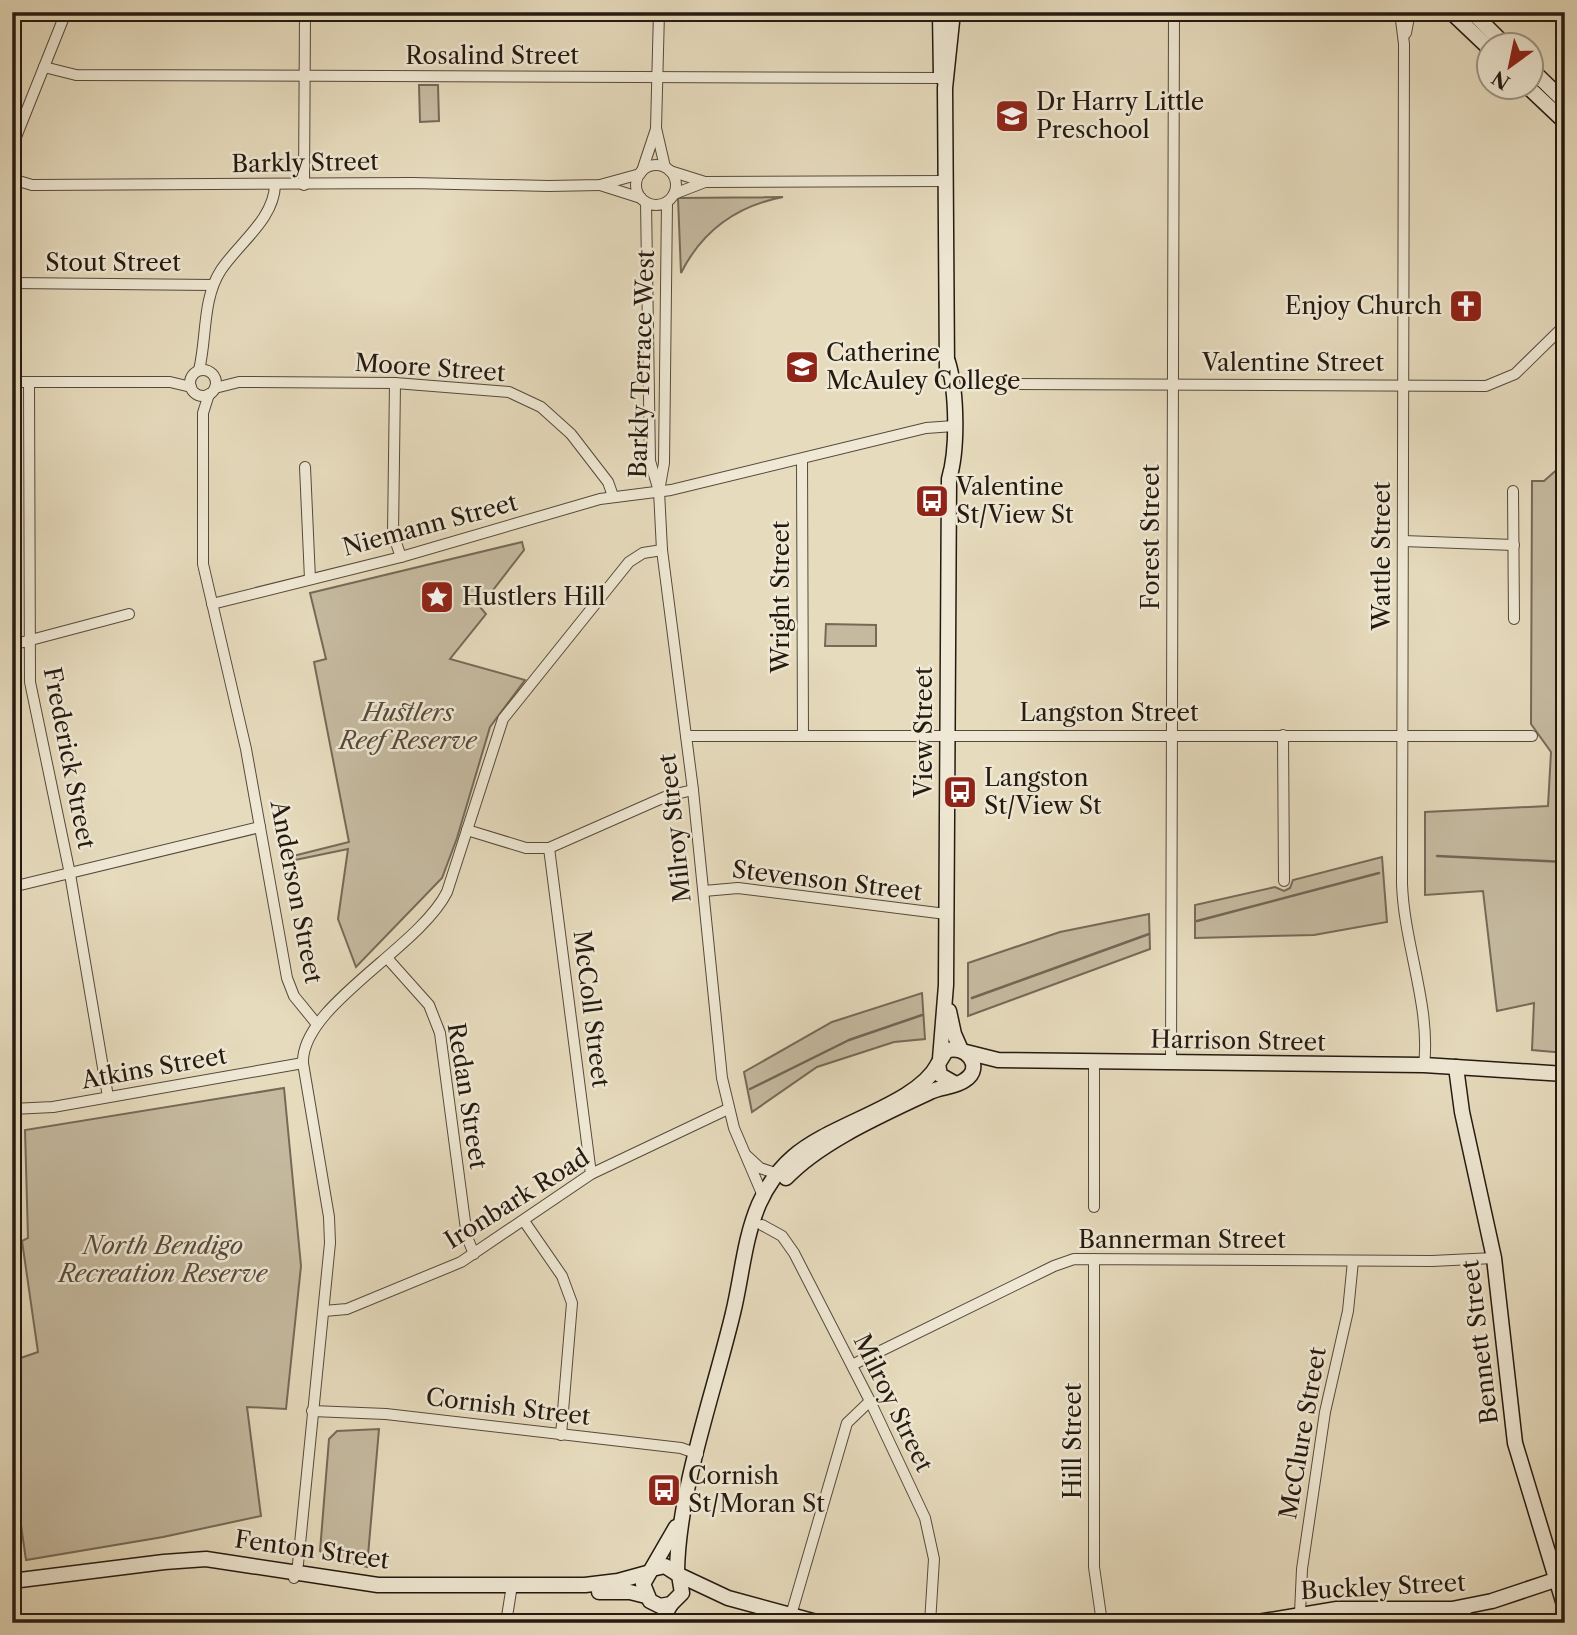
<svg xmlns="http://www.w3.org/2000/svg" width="1577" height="1635" font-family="'Libre Caslon Text',serif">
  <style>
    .green { fill: #c5baa0; stroke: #756a58; stroke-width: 2 }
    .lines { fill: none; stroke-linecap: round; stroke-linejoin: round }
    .stream { stroke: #716655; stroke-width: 2.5 }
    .street-casing { stroke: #554a3c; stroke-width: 12 }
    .secondary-casing { stroke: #251a11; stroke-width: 17 }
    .street { stroke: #efe8d4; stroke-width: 10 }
    .secondary { stroke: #efe8d4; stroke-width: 14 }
    .labels { text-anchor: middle; stroke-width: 5; stroke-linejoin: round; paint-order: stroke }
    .street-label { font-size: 24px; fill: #251a11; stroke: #efe8d4 }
    .poi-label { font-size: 24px; fill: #251a11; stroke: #efe8d4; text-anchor: start }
    .park-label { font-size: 24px; font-style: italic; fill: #554a3c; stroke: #efe8d4 }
  </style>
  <rect width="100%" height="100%" fill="#e6dbbd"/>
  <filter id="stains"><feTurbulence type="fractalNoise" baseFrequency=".00286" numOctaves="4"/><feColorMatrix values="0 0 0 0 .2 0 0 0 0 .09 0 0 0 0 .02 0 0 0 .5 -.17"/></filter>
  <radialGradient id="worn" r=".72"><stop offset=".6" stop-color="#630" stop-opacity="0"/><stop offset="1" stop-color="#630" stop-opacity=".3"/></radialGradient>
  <g class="green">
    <polygon points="419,85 438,85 439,121 420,122"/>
    <path d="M783 197C736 206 702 231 681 273L678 198Z"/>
    <polygon points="1565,451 1565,1053 1532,1050 1534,1003 1497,1011 1483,891 1425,895 1425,812 1548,806 1551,752 1531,724 1532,481 1544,481 1561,466"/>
    <polygon points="522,542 524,550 480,607 486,614 450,659 525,680 490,727 457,838 442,878 356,967 338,919 348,849 290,861 289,857 349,842 314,662 326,659 310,593"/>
    <polygon points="826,624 876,625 876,646 825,646"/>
    <polygon points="1382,857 1387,922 1314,935 1195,938 1195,905 1275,887 1284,891 1290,888 1293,880"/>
    <polygon points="1149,914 1150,949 968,1016 968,963 1060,932"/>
    <polygon points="922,993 925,1039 894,1042 817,1067 752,1112 744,1072 832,1022"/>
    <polygon points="284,1088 301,1266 286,1409 247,1407 261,1516 163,1537 26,1560 12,1462 12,1361 38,1352 22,1241 28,1238 25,1130"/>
    <polygon points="379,1429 367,1567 326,1557 320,1551 329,1439 337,1431"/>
  </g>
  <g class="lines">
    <g class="stream">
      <polyline points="1437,856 1565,862"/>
      <polyline points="1197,921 1379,873"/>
      <polyline points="972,998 1149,934"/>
      <polyline points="750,1089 849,1040 922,1015"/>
    </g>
    <g class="street-casing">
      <g id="street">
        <polyline points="659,12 656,128 665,167"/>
        <path d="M1400 12 1404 44 1402 884C1404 944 1431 1007 1424 1065"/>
        <polyline points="1406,33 1410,12"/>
        <polyline points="44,67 76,75 942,78"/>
        <polyline points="12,147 66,12"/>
        <circle cx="656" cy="185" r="20"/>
        <polyline points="642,171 656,129"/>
        <polyline points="670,171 705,182"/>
        <polyline points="12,179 32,185 412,183 549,186 600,185 640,174"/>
        <polyline points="304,185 305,12"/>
        <polyline points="600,185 641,198"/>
        <polyline points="674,194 705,182 946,181"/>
        <polyline points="646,202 650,461 659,491"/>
        <polyline points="667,202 664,463 659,491 662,550 693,790 722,1078 734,1128 763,1196"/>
        <polyline points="12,283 213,285"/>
        <path d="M199 370C207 338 202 299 221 270 239 243 274 219 275 185"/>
        <circle cx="203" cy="383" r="13"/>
        <polyline points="12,382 170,382 191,387"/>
        <polyline points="29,382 30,682 70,874 108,1097"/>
        <polyline points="395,383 393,534 401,557"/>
        <polyline points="998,384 1486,386 1515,374 1565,325"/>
        <polyline points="215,388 239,382 395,383 509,392 541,407 571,434 608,482 613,496"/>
        <polyline points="209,394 203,413 203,564 246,749 287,978 294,996 316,1023"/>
        <polyline points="802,459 803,735"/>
        <polyline points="305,467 310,579"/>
        <polyline points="1513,491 1514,619"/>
        <polyline points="1403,541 1514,545"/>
        <polyline points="212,604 401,557 600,499 671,490 926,428 954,426"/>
        <polyline points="12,645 129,614"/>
        <polyline points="1283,735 1284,881"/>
        <polyline points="686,736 1532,736"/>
        <polyline points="467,830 526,848 549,848 667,796 693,790"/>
        <polyline points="549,848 591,1174"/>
        <polyline points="12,887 260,827"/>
        <polyline points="704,891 738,888 946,914"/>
        <polyline points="388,959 429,1005 440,1033 467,1237 474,1254"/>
        <polyline points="1171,1062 1174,12"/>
        <polyline points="12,1109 53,1107 303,1063"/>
        <polyline points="747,1156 760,1168 778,1174"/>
        <polyline points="1094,1207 1094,1062"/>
        <polyline points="524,1221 562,1276 572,1303 561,1435"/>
        <polyline points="762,1225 782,1236 794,1253 870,1401 925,1518 934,1559 930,1623"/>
        <polyline points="1094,1259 1094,1567 1102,1623"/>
        <polyline points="324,1311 347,1309 461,1262 591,1174 728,1109"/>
        <polyline points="852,1365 1054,1266 1074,1259 1432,1261 1494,1258"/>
        <polyline points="312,1411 386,1414 681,1448 698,1454"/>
        <path d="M294 1578 298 1564 330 1243 329 1217 303 1063C301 1006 419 948 447 892L503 719 629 562 643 553 662 550"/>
        <polyline points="1465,1606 1467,1623"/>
        <polyline points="1300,1613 1302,1569 1325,1412 1348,1311 1353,1261"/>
        <polyline points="791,1615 847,1423 870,1401"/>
        <polyline points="506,1623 512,1585"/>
      </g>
    </g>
    <g class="secondary-casing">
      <g id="secondary">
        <polyline points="940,12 941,77"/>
        <polyline points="1451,12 1490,49"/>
        <polyline points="1472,12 1506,46"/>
        <polyline points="1532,70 1565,102"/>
        <polyline points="1529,88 1565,122"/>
        <polyline points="947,370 945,88 953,12"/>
        <polyline points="949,1011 954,1034 961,1050"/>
        <polyline points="966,1052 998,1060 1424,1065 1565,1074"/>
        <path d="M940 1059 946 985 949 479C958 449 957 392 948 362"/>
        <polyline points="1456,1067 1462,1112 1494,1258 1515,1443 1565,1608"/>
        <path d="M786 1178C821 1141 884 1114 930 1092 940 1087 956 1087 965 1080 985 1067 965 1043 946 1051L938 1064 940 1075 954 1083"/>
        <polyline points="652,1569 665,1566 679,1575 682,1593 671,1604 660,1606 650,1601 643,1584 676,1527"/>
        <path d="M677 1572C678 1491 714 1393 733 1313 742 1276 744 1239 759 1204 767 1186 778 1170 793 1157 831 1123 917 1105 938 1064"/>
        <polyline points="679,1575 728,1598 820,1623"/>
        <polyline points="12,1581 164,1562 206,1559 378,1585 585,1585 618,1581 647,1573"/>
        <polyline points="599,1592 630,1592 646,1596"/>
        <polyline points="660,1623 671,1604"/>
        <polyline points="1252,1623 1337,1609 1452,1609 1492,1601 1555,1580"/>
      </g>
    </g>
    <use href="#street" class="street"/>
    <use href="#secondary" class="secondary"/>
  </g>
  <defs>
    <g id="school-square" transform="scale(1.75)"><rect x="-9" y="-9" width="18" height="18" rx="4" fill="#8f2418" stroke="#efe8d4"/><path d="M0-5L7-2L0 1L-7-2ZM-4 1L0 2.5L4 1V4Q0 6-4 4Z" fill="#fff"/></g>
    <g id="church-square" transform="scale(1.75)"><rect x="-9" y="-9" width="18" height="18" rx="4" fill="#8f2418" stroke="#efe8d4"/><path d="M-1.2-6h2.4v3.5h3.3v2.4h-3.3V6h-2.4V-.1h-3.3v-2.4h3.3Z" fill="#fff"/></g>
    <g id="bus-square" transform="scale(1.75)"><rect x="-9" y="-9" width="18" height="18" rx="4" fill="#8f2418" stroke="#efe8d4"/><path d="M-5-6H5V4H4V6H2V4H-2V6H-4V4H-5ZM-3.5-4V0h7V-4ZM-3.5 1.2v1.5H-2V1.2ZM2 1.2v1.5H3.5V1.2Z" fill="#fff"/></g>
    <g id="sight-square" transform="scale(1.75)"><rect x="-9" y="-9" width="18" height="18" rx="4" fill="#8f2418" stroke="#efe8d4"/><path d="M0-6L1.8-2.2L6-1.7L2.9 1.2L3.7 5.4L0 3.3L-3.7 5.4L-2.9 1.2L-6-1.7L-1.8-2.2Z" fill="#fff"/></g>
  </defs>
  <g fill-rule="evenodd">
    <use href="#school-square" x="1012" y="116"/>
    <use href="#church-square" x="1466" y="306"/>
    <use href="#school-square" x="802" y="367"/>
    <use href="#bus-square" x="932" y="501"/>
    <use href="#sight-square" x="437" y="597"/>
    <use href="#bus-square" x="960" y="792"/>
    <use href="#bus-square" x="664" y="1490"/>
  </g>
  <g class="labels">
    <g class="street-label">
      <text x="492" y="64">Rosalind Street</text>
      <text transform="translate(305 163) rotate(-1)" y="8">Barkly Street</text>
      <text x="113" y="271">Stout Street</text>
      <text x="1293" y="371">Valentine Street</text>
      <text transform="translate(642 364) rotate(-88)" y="8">Barkly Terrace West</text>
      <text transform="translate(430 368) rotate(4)" y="8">Moore Street</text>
      <text transform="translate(430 525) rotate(-15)" y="8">Niemann Street</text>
      <text transform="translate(1151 537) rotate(-90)" y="8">Forest Street</text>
      <text transform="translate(1382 556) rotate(-90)" y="8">Wattle Street</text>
      <text transform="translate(781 597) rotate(-90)" y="8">Wright Street</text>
      <text x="1109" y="721">Langston Street</text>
      <text transform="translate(924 732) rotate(-90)" y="8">View Street</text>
      <text transform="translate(69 758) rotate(79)" y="8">Frederick Street</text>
      <text transform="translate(675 828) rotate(-96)" y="8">Milroy Street</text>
      <text transform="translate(827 881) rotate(7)" y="8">Stevenson Street</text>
      <text transform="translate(296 892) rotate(79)" y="8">Anderson Street</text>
      <text transform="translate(591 1009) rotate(83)" y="8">McColl Street</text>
      <text transform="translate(1238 1041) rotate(1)" y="8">Harrison Street</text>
      <text transform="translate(154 1068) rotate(-10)" y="8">Atkins Street</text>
      <text transform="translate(467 1096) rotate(81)" y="8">Redan Street</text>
      <text transform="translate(517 1199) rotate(-32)" y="8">Ironbark Road</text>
      <text x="1182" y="1248">Bannerman Street</text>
      <text transform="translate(1480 1342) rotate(-97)" y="8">Bennett Street</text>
      <text transform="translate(893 1403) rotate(64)" y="8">Milroy Street</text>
      <text transform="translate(508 1407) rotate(7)" y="8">Cornish Street</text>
      <text transform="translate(1303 1433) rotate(-80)" y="8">McClure Street</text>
      <text transform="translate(1073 1441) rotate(-90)" y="8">Hill Street</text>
      <text transform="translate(312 1550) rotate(8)" y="8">Fenton Street</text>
      <text transform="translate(1383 1587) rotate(-3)" y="8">Buckley Street</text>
    </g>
    <g class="poi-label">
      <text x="1036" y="110">Dr Harry Little<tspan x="1036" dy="28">Preschool</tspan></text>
      <text x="1442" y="314" text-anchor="end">Enjoy Church</text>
      <text x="826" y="361">Catherine<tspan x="826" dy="28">McAuley College</tspan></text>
      <text x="956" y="495">Valentine<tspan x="956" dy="28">St/View St</tspan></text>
      <text x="462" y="605">Hustlers Hill</text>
      <text x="984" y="786">Langston<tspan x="984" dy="28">St/View St</tspan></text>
      <text x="688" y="1484">Cornish<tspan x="688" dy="28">St/Moran St</tspan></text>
    </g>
    <g class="park-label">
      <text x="408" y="721">Hustlers<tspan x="408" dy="28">Reef Reserve</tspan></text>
      <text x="163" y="1254">North Bendigo<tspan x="163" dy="28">Recreation Reserve</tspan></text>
    </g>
  </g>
  <rect width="1577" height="1635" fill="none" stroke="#e6dbbd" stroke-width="42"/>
  <rect x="14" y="14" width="1549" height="1607" fill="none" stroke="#251a11" stroke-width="3.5"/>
  <rect x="21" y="21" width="1535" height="1593" fill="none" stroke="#251a11" stroke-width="2"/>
  <g transform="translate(1510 66) rotate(213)"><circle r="33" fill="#efe8d4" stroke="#9e9686" stroke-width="2"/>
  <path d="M0-5L12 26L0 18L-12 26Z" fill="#8f2418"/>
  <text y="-10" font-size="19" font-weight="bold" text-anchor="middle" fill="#251a11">N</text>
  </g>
  <rect width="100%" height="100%" filter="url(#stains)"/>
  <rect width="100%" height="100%" fill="url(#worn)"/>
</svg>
